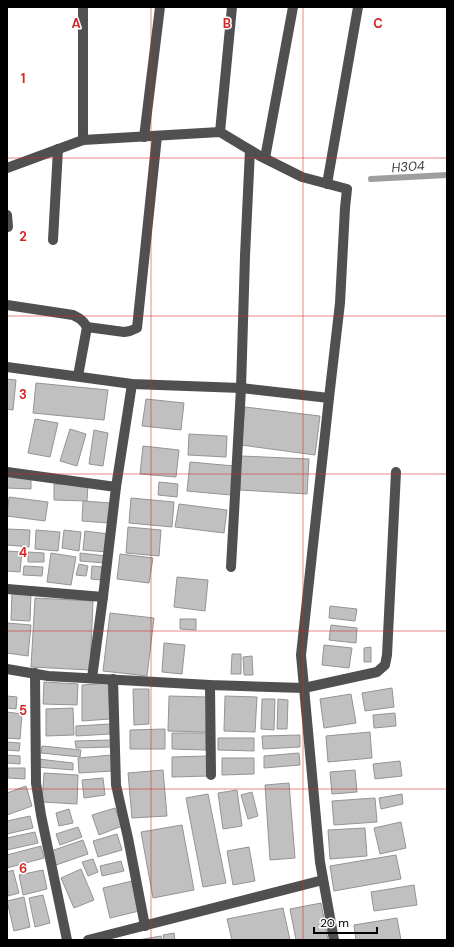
<svg xmlns="http://www.w3.org/2000/svg" width="454" height="947" font-family="'DM Sans',sans-serif">
  <style>
    .lines { fill: none; stroke-linecap: round; stroke-linejoin: round }
    .stream { stroke: #9e9e9e; stroke-width: 6 }
    .building { fill: #c0c0c0; stroke: #949494 }
    .minor { stroke: #505050; stroke-width: 10 }
    .grid { fill: none; stroke: #d62828; stroke-width: 1; stroke-opacity: 0.55 }
    .labels { text-anchor: middle; stroke-width: 3; stroke-linejoin: round; paint-order: stroke }
    .water-label { font-size: 13px; font-style: italic; fill: #3f3f3f; stroke: #fff }
    .grid-label { font-size: 13px; text-anchor: middle; font-weight: bold; fill: #d62828; stroke: #fff; stroke-width: 3; stroke-linejoin: round; paint-order: stroke }
  </style>
  <rect width="100%" height="100%" fill="#fff"/>
  <g class="lines">
    <polyline class="stream" points="371,179 447,175"/>
  </g>
  <g class="building">
    <polygon points="7,379 16,380 13,410 7,409"/>
    <polygon points="36,383 108,390 104,420 33,413"/>
    <polygon points="146,399 184,403 181,430 142,426"/>
    <polygon points="245,407 320,416 315,455 241,445"/>
    <polygon points="35,419 58,423 50,457 28,453"/>
    <polygon points="70,429 86,434 77,466 60,461"/>
    <polygon points="94,430 108,433 103,466 89,464"/>
    <polygon points="189,434 227,436 226,457 188,455"/>
    <polygon points="143,446 179,450 176,477 140,474"/>
    <polygon points="241,456 309,459 307,494 240,490"/>
    <polygon points="190,462 234,466 231,495 187,491"/>
    <polygon points="7,475 31,478 31,489 7,488"/>
    <polygon points="159,482 178,484 177,497 158,495"/>
    <polygon points="54,484 88,485 87,501 54,500"/>
    <polygon points="9,497 48,502 45,521 7,516"/>
    <polygon points="131,498 174,502 172,527 129,523"/>
    <polygon points="83,501 111,503 109,523 82,521"/>
    <polygon points="179,504 227,510 224,533 175,527"/>
    <polygon points="128,527 161,530 159,556 126,553"/>
    <polygon points="7,529 30,530 29,547 7,545"/>
    <polygon points="36,530 60,532 58,551 35,549"/>
    <polygon points="64,530 81,532 79,551 62,548"/>
    <polygon points="85,531 109,534 107,552 83,550"/>
    <polygon points="7,551 22,552 20,572 7,571"/>
    <polygon points="28,552 44,553 44,562 28,562"/>
    <polygon points="51,553 76,557 71,585 47,582"/>
    <polygon points="80,553 106,556 105,563 80,561"/>
    <polygon points="120,554 153,558 149,583 117,579"/>
    <polygon points="79,564 88,566 86,576 76,575"/>
    <polygon points="24,566 43,567 42,576 23,575"/>
    <polygon points="92,566 102,567 101,580 91,579"/>
    <polygon points="177,577 208,580 205,611 174,607"/>
    <polygon points="12,593 31,594 30,621 11,620"/>
    <polygon points="35,598 93,601 90,670 31,667"/>
    <polygon points="330,606 357,609 355,621 329,618"/>
    <polygon points="110,613 154,618 147,676 103,671"/>
    <polygon points="180,619 196,619 196,630 180,629"/>
    <polygon points="7,623 31,625 28,656 7,653"/>
    <polygon points="331,625 357,628 356,643 329,640"/>
    <polygon points="164,643 185,645 182,674 162,672"/>
    <polygon points="324,645 352,648 349,668 322,665"/>
    <polygon points="371,647 371,662 364,662 364,648"/>
    <polygon points="232,654 241,654 241,674 231,674"/>
    <polygon points="252,656 253,675 244,675 243,657"/>
    <polygon points="44,682 78,684 77,705 43,704"/>
    <polygon points="108,683 110,719 82,721 82,685"/>
    <polygon points="392,688 394,707 365,711 362,693"/>
    <polygon points="133,689 149,689 149,724 134,725"/>
    <polygon points="351,694 356,723 324,728 320,699"/>
    <polygon points="7,696 17,697 16,709 7,708"/>
    <polygon points="169,696 207,697 206,732 168,731"/>
    <polygon points="225,696 257,697 255,732 224,731"/>
    <polygon points="262,699 275,699 274,730 261,729"/>
    <polygon points="278,699 288,700 287,729 277,729"/>
    <polygon points="73,708 74,735 46,736 46,709"/>
    <polygon points="7,712 22,714 20,739 7,738"/>
    <polygon points="395,713 396,726 374,728 373,715"/>
    <polygon points="110,724 110,734 76,736 76,726"/>
    <polygon points="165,729 165,749 130,749 130,730"/>
    <polygon points="370,732 372,758 328,762 326,736"/>
    <polygon points="172,733 206,733 206,750 172,749"/>
    <polygon points="300,735 300,747 263,749 262,736"/>
    <polygon points="218,738 254,738 254,751 218,750"/>
    <polygon points="112,740 112,747 76,748 75,741"/>
    <polygon points="7,742 20,743 19,751 7,750"/>
    <polygon points="42,746 81,750 80,757 41,753"/>
    <polygon points="299,753 300,765 264,768 264,756"/>
    <polygon points="7,755 20,756 20,764 7,763"/>
    <polygon points="112,755 113,771 79,773 78,758"/>
    <polygon points="208,756 209,776 172,777 172,757"/>
    <polygon points="222,758 254,758 254,774 222,775"/>
    <polygon points="38,759 73,763 73,770 37,767"/>
    <polygon points="400,761 402,776 375,779 373,764"/>
    <polygon points="8,768 25,768 25,779 8,778"/>
    <polygon points="163,770 167,816 132,818 128,773"/>
    <polygon points="355,770 357,792 332,794 330,772"/>
    <polygon points="44,773 78,775 77,804 42,802"/>
    <polygon points="103,778 105,795 84,798 82,780"/>
    <polygon points="289,783 295,858 270,860 265,785"/>
    <polygon points="26,786 32,806 7,815 7,793"/>
    <polygon points="237,790 242,826 223,829 218,793"/>
    <polygon points="252,792 258,816 248,819 241,795"/>
    <polygon points="208,794 226,883 203,887 186,798"/>
    <polygon points="402,794 403,804 381,809 379,798"/>
    <polygon points="375,798 377,822 334,825 332,801"/>
    <polygon points="115,808 122,826 99,835 92,815"/>
    <polygon points="69,809 73,823 59,826 56,813"/>
    <polygon points="30,816 33,828 7,834 7,821"/>
    <polygon points="401,822 406,848 380,854 374,828"/>
    <polygon points="182,825 194,890 153,898 141,832"/>
    <polygon points="78,827 82,837 60,845 56,834"/>
    <polygon points="365,828 367,856 330,859 328,830"/>
    <polygon points="35,832 38,843 7,850 7,838"/>
    <polygon points="117,834 122,850 98,857 93,841"/>
    <polygon points="83,840 88,854 56,865 51,851"/>
    <polygon points="41,846 44,858 7,868 7,855"/>
    <polygon points="249,847 255,881 233,885 227,851"/>
    <polygon points="396,855 401,879 334,891 330,866"/>
    <polygon points="93,859 98,872 88,876 82,862"/>
    <polygon points="121,861 124,871 102,876 100,866"/>
    <polygon points="81,869 94,900 74,908 61,878"/>
    <polygon points="13,870 19,893 8,896 7,872"/>
    <polygon points="43,870 47,889 23,895 19,875"/>
    <polygon points="132,881 139,911 110,918 103,888"/>
    <polygon points="414,885 417,905 374,911 371,892"/>
    <polygon points="43,895 50,923 35,927 29,898"/>
    <polygon points="24,897 30,927 14,931 7,901"/>
    <polygon points="321,903 328,940 296,940 290,909"/>
    <polygon points="283,908 290,940 232,940 227,919"/>
    <polygon points="397,918 401,940 356,940 354,925"/>
    <polygon points="174,933 175,940 164,940 163,935"/>
    <polygon points="161,936 162,940 138,940"/>
  </g>
  <g class="lines">
    <g class="minor">
      <polyline points="220,132 232,7"/>
      <polyline points="144,137 160,7"/>
      <polyline points="83,140 83,7"/>
      <polyline points="265,158 293,7"/>
      <polyline points="7,168 83,140 220,132 260,156 302,177 347,189 345,208 340,303 329,398"/>
      <polyline points="327,184 358,7"/>
      <polyline points="7,215 8,227"/>
      <polyline points="53,240 58,149"/>
      <path d="M7 305 73 315C79 318 83 320 87 327"/>
      <polyline points="7,367 132,384 241,388 329,398 301,655 320,862 334,940"/>
      <polyline points="78,376 87,327 124,332 130,331 137,328 157,136"/>
      <polyline points="7,472 116,487 103,597 92,678"/>
      <polyline points="116,487 132,384"/>
      <polyline points="231,567 241,388 245,256 250,150"/>
      <polyline points="7,589 103,597"/>
      <polyline points="7,669 48,676 210,685 304,688 377,672 385,665 387,655 396,472"/>
      <polyline points="35,673 36,783 41,815 67,940"/>
      <polyline points="113,679 116,785 128,838 145,926"/>
      <polyline points="210,685 211,775"/>
      <polyline points="88,940 323,880"/>
    </g>
  </g>
  <path class="grid" d="M151 7V940M303 7V940M7 158H447M7 316H447M7 474H447M7 631H447M7 789H447"/>
  <g class="labels">
    <g class="water-label">
      <text transform="translate(408 166) rotate(-4)" y="5">H304</text>
    </g>
  </g>
  <g class="grid-label">
    <text x="76" y="28">A</text>
    <text x="227" y="28">B</text>
    <text x="378" y="28">C</text>
    <text x="23" y="83">1</text>
    <text x="23" y="241">2</text>
    <text x="23" y="399">3</text>
    <text x="23" y="557">4</text>
    <text x="23" y="715">5</text>
    <text x="23" y="873">6</text>
  </g>
  <rect width="454" height="947" fill="none" stroke="#000000" stroke-width="16"/>
  <path d="M314 927v6h63v-6" fill="none" stroke="#000000" stroke-width="2"/>
  <text x="320" y="927" font-size="12" fill="#000000" stroke="#ffffff" stroke-width="3" paint-order="stroke">20 m</text>
</svg>
